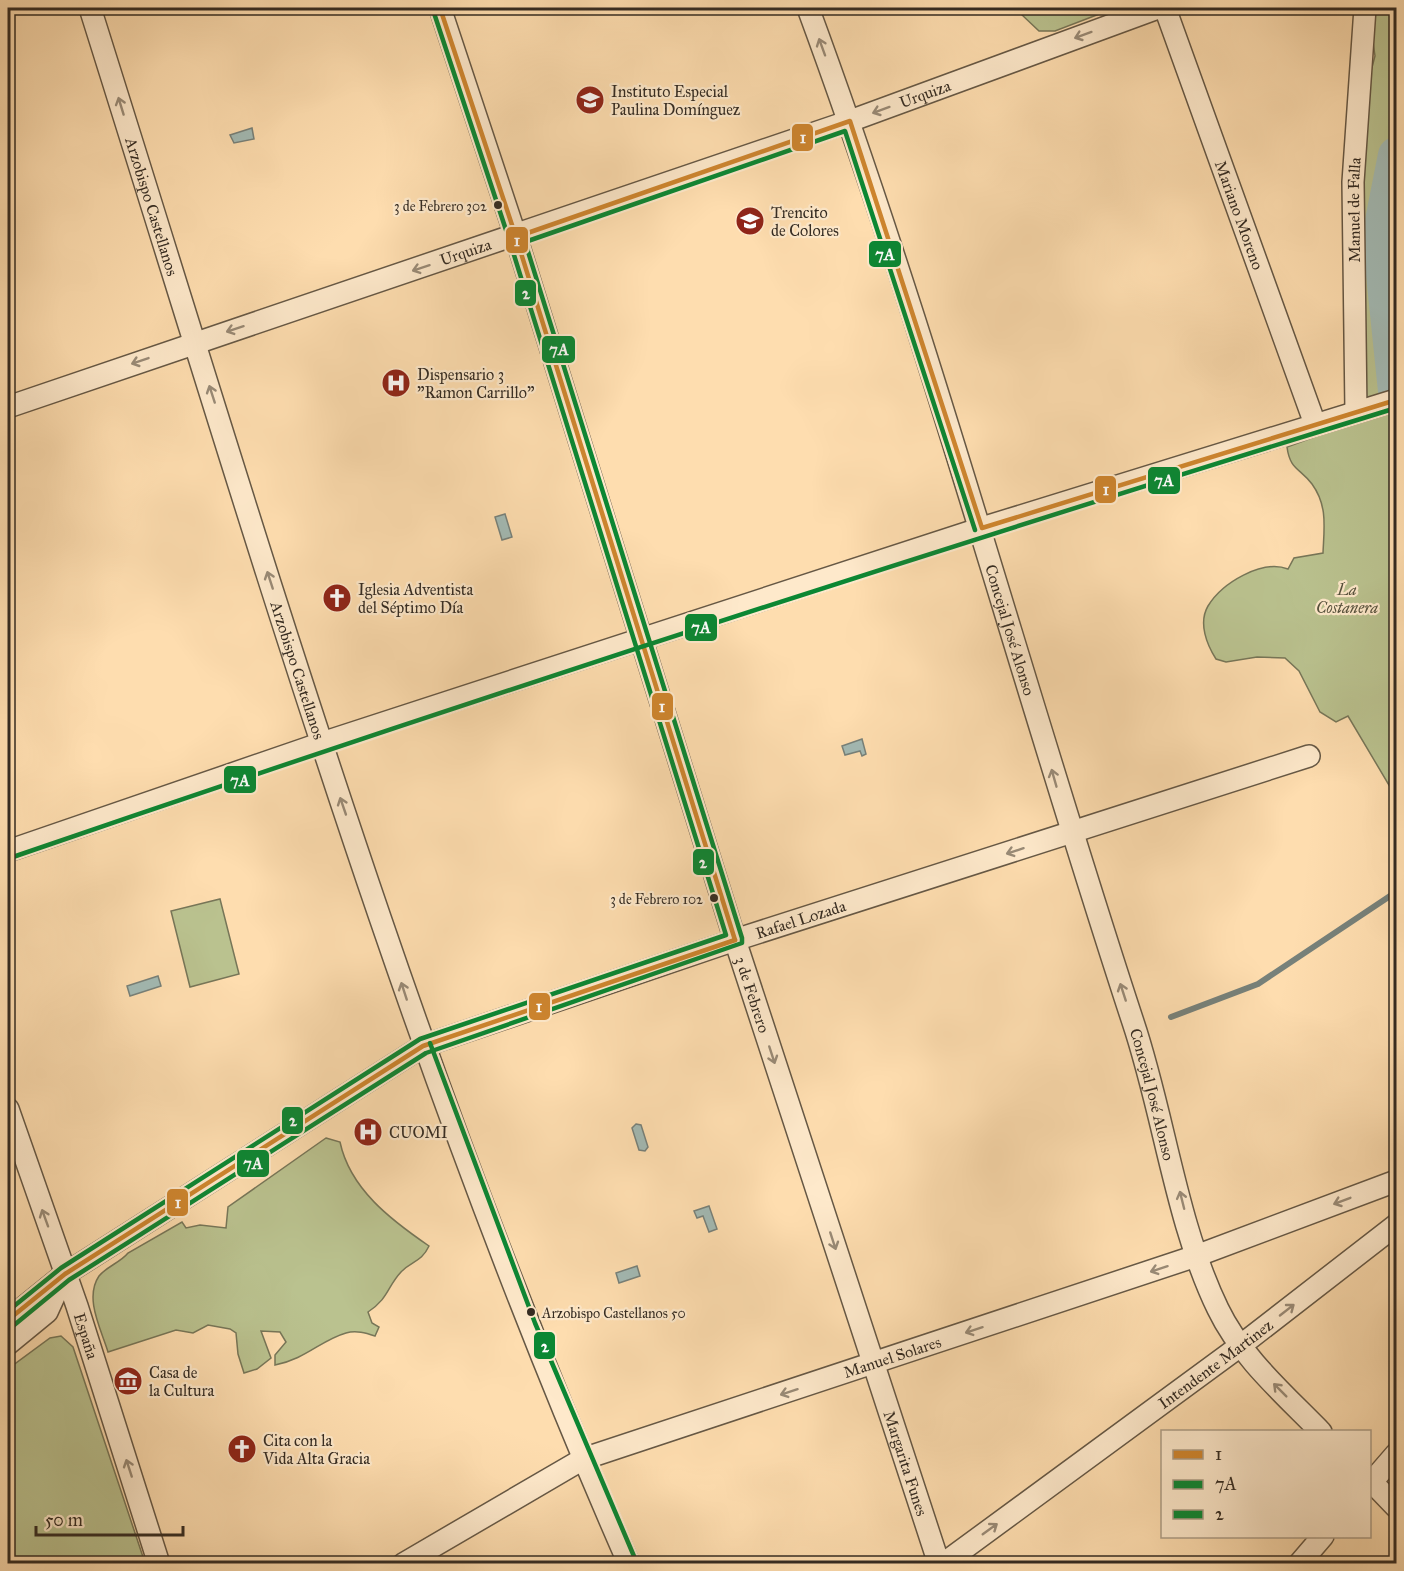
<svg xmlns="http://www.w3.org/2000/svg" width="1404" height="1571" font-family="'IM FELL Great Primer',serif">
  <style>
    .green { fill: #bac28f; stroke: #777658; stroke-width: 1.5 }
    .water { fill: #a3bab4; stroke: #77817a; stroke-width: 1.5 }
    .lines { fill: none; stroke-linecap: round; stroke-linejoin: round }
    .stream { stroke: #77817a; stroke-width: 6 }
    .river { stroke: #a3bab4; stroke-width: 36 }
    .minor-casing { stroke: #665845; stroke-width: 24 }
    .minor { stroke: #fee9cb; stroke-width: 21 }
    .bus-1-casing { stroke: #fee9cb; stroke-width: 9 }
    .bus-2-casing { stroke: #fee9cb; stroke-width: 9 }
    .bus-3-casing { stroke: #fee9cb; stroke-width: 9 }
    .bus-1 { stroke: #ce852e; stroke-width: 4.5 }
    .bus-2 { stroke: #0b8733; stroke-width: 4.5 }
    .bus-3 { stroke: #0b8733; stroke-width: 4.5 }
    .oneway { stroke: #998a76 }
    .bus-dot { fill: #342b22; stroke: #fee9cb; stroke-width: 2 }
    .labels { text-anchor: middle; stroke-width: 4.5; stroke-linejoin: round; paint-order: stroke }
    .bus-label { font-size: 14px; fill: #342b22; stroke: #fee9cb; text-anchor: end }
    .poi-label { font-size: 16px; fill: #342b22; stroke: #fee9cb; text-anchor: start }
    .street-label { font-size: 16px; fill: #342b22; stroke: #fee9cb }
    .park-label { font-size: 16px; font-style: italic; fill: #56513d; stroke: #fee9cb }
    .line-badge { stroke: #fee9cb; stroke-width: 2 }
    .badge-label { font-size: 16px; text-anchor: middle; font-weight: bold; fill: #fff }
  </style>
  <rect width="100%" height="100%" fill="#feddaf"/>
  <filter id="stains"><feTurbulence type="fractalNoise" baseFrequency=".00333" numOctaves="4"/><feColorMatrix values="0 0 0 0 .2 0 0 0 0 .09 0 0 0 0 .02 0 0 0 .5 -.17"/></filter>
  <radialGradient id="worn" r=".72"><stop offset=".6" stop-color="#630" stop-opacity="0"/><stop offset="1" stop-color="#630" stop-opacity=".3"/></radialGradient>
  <g class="green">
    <polygon points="1021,8 1115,8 1055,31 1039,31 1022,15"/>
    <path d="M1368 8H1396V797L1348 716 1336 722 1320 712 1299 671 1285 658 1257 657 1226 662 1216 659C1207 645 1198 623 1208 606 1222 583 1262 559 1288 569L1294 558 1323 553C1324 528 1328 506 1312 484 1300 468 1290 470 1287 447L1355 422 1352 143 1375 56Z"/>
    <polygon points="220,899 239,974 190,987 171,911"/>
    <path d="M326 1138 340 1142C350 1189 391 1220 429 1246 421 1263 412 1260 401 1272 387 1287 389 1298 368 1312L372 1323 379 1327 375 1336C366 1333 356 1330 346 1333 321 1340 306 1359 275 1365V1355L286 1342 280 1332 261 1331 271 1358 257 1369 244 1373 238 1354 236 1333 230 1329 208 1325 193 1333 176 1330 108 1352C101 1329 84 1298 99 1276 106 1267 121 1262 128 1253L182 1222 186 1228 200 1225 226 1228 228 1207Z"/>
    <polygon points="61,1336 73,1347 145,1563 8,1563 8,1369 50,1338"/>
  </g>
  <g class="water">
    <polygon points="252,128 254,139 234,143 230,135"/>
    <polygon points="505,514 512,537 502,540 495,517"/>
    <polygon points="862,739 866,754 862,756 860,751 845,755 842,746"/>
    <polygon points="158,976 161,986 130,996 127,986"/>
    <polygon points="636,1124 641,1125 648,1147 645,1151 639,1150 632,1128"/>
    <polygon points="709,1206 717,1229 709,1232 703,1216 697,1218 694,1211"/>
    <polygon points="637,1266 640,1276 619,1283 616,1273"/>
  </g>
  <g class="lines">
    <polyline class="stream" points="1171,1017 1258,984 1396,892"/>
    <polyline class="river" points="1396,155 1380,236 1396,391"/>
    <g class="minor-casing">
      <g id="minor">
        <path id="s1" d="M90 8C255 531 407 1060 629 1564"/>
        <path id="s2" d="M440 8 516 237 735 940 939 1564"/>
        <path id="s3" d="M808 8C931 341 1022 685 1133 1022 1164 1114 1176 1223 1218 1309 1241 1357 1284 1394 1321 1432"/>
        <path id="s4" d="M1165 8 1315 424"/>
        <path id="s5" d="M8 407 850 121 1158 8"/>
        <path id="s6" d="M1356 412 1353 182 1365 8"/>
        <polyline points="8,851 322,743 982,528 1396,400"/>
        <path id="s7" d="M8 1109 77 1306 159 1564"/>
        <path id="s8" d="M8 1320 65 1274 423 1046 735 940 1309 756"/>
        <polyline points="8,1344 47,1312 63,1277"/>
        <polyline points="1370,1480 1396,1507"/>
        <polyline points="1370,1484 1396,1454"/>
        <path id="s9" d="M403 1564 583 1459 1196 1256 1396 1181"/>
        <path id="s10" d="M943 1564 1240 1346 1396 1225"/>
        <polyline points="1299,1564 1323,1536"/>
      </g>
    </g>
    <use href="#minor" class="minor"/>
    <g class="bus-1-casing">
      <g id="bus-1">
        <polyline points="440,8 516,237 735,940"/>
        <polyline points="516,237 850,121 982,528 1396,400"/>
        <polyline points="8,1320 65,1274 423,1046 735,940"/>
      </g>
    </g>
    <g class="bus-2-casing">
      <g id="bus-2">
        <path d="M10 858C470 700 932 551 1396 408"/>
        <polyline points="13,1326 69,1280 426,1053 742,943 742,938 525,242 845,131 975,530"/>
      </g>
    </g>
    <g class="bus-3-casing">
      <g id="bus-3">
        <polyline points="430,1043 535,1323 636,1561"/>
        <polyline points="8,1311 61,1268 420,1039 726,935 509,239 433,10"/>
      </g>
    </g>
    <use href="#bus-1" class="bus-1"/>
    <use href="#bus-2" class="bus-2"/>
    <use href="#bus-3" class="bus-3"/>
  </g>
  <defs><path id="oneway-shaft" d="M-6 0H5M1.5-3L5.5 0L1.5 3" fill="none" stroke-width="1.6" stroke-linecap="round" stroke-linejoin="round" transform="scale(1.5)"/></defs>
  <g class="oneway">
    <use href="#oneway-shaft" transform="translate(1083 35) rotate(160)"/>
    <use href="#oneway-shaft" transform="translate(822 47) rotate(-110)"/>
    <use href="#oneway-shaft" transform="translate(121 106) rotate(-107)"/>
    <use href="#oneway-shaft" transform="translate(881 110) rotate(160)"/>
    <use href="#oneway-shaft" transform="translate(421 268) rotate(162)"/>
    <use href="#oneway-shaft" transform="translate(235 329) rotate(162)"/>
    <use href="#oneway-shaft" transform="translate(140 361) rotate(161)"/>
    <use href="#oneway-shaft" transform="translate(212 394) rotate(-108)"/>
    <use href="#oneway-shaft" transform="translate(270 580) rotate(-108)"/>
    <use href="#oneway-shaft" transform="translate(1054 778) rotate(-106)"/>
    <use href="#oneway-shaft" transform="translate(343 806) rotate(-109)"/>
    <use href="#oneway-shaft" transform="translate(1015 851) rotate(162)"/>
    <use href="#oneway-shaft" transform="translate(404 991) rotate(-108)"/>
    <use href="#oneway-shaft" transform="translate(1123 992) rotate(-108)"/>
    <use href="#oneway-shaft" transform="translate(772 1055) rotate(72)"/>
    <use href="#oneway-shaft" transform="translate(1182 1200) rotate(-104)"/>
    <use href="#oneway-shaft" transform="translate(1342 1201) rotate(159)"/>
    <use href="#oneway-shaft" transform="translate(45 1218) rotate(-110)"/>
    <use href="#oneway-shaft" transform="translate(833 1241) rotate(72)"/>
    <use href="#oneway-shaft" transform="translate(1159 1269) rotate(162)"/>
    <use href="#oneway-shaft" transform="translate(1287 1310) rotate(-38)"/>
    <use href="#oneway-shaft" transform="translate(974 1330) rotate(162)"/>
    <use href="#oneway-shaft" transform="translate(1280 1390) rotate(-135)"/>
    <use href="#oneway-shaft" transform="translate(789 1392) rotate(162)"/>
    <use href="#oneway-shaft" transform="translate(129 1468) rotate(-108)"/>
    <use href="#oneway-shaft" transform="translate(990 1529) rotate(-36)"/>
  </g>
  <defs>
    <g id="school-disc" transform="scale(1.5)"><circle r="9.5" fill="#8f2418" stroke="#fee9cb"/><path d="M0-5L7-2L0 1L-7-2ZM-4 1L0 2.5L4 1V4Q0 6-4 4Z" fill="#fff"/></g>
    <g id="hospital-disc" transform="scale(1.5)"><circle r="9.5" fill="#8f2418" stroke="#fee9cb"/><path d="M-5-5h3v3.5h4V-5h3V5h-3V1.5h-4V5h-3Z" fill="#fff"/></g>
    <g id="church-disc" transform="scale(1.5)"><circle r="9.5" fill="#8f2418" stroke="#fee9cb"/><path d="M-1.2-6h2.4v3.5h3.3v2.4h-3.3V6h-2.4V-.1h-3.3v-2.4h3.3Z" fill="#fff"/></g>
    <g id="museum-disc" transform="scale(1.5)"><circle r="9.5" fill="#8f2418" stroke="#fee9cb"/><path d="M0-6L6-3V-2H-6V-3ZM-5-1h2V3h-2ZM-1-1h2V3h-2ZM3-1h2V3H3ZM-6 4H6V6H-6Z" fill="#fff"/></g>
  </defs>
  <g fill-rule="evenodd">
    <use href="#school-disc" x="590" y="100"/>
    <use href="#school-disc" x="750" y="221"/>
    <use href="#hospital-disc" x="396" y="383"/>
    <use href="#church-disc" x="337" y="598"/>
    <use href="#hospital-disc" x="368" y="1132"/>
    <use href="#museum-disc" x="128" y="1381"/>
    <use href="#church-disc" x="242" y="1449"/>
  </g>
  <g class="bus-dot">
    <circle cx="498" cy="205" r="5"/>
    <circle cx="714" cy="898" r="5"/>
    <circle cx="531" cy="1312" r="5"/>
  </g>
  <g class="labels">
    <g class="bus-label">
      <text x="487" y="211">3 de Febrero 302</text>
      <text x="703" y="904">3 de Febrero 102</text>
      <text x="542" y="1318" text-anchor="start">Arzobispo Castellanos 50</text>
    </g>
    <g class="poi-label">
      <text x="611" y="97">Instituto Especial<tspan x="611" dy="18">Paulina Domínguez</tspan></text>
      <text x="771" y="218">Trencito<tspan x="771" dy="18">de Colores</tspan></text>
      <text x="417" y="380">Dispensario 3<tspan x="417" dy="18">"Ramon Carrillo"</tspan></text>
      <text x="358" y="595">Iglesia Adventista<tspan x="358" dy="18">del Séptimo Día</tspan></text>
      <text x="389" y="1138">CUOMI</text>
      <text x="149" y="1378">Casa de<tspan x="149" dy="18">la Cultura</tspan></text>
      <text x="263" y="1446">Cita con la<tspan x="263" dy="18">Vida Alta Gracia</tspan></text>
    </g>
    <g class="street-label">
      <text dy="6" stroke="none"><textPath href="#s5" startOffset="969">Urquiza</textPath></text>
      <text dy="6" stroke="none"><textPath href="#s1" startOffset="208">Arzobispo Castellanos</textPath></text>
      <text dy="6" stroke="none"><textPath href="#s6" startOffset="202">Manuel de Falla</textPath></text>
      <text dy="6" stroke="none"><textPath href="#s4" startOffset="220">Mariano Moreno</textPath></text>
      <text dy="6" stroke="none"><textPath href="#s5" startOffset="483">Urquiza</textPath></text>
      <text dy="6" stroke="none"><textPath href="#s3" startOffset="654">Concejal José Alonso</textPath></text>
      <text dy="6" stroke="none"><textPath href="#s1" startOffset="694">Arzobispo Castellanos</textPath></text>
      <text dy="6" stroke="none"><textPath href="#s8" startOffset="896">Rafael Lozada</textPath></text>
      <text dy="6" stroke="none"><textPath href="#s2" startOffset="1035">3 de Febrero</textPath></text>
      <text dy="6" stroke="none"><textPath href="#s3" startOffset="1140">Concejal José Alonso</textPath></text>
      <text dy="6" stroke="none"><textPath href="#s7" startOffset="240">España</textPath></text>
      <text dy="6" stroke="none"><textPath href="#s9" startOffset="534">Manuel Solares</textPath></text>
      <text dy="6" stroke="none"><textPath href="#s10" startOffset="338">Intendente Martinez</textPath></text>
      <text dy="6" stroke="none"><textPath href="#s2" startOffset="1528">Margarita Funes</textPath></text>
    </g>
    <g class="park-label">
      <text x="1347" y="595">La<tspan x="1347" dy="18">Costanera</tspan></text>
    </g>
  </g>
  <g class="line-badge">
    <rect x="791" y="123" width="23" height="29" rx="6" fill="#ce852e"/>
    <rect x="505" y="226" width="24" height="28" rx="6" fill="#ce852e"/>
    <rect x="868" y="240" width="34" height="28" rx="6" fill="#0b8733"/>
    <rect x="514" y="279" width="23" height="28" rx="6" fill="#0b8733"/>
    <rect x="541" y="335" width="35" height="29" rx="6" fill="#0b8733"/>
    <rect x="1147" y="466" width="34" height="29" rx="6" fill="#0b8733"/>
    <rect x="1094" y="475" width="23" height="29" rx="6" fill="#ce852e"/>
    <rect x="684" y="613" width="34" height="29" rx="6" fill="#0b8733"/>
    <rect x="651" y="692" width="23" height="29" rx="6" fill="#ce852e"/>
    <rect x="223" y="765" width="34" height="29" rx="6" fill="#0b8733"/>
    <rect x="692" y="848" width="23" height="28" rx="6" fill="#0b8733"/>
    <rect x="528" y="992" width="23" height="29" rx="6" fill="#ce852e"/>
    <rect x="281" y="1106" width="23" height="29" rx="6" fill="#0b8733"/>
    <rect x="236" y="1149" width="34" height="29" rx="6" fill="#0b8733"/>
    <rect x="166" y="1188" width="23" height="29" rx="6" fill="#ce852e"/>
    <rect x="533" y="1331" width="23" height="29" rx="6" fill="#0b8733"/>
  </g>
  <g class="badge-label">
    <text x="803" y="143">1</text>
    <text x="517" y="246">1</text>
    <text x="885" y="260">7A</text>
    <text x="526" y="299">2</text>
    <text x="559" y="355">7A</text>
    <text x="1164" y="486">7A</text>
    <text x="1106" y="495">1</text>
    <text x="701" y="633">7A</text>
    <text x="662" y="712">1</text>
    <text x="240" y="786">7A</text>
    <text x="703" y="868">2</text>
    <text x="539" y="1012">1</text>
    <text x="293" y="1126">2</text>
    <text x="253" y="1169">7A</text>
    <text x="178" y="1208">1</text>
    <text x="545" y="1352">2</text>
  </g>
  <rect width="1404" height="1571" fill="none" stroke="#feddaf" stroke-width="30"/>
  <rect x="9" y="9" width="1386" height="1553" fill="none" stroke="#342b22" stroke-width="3"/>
  <rect x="15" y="15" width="1374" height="1541" fill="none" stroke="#342b22" stroke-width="1.5"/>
  <rect x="1161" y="1430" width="210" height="108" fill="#fee9cb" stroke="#ad9d87" stroke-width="1.5"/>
  <rect x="1173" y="1450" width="30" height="9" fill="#ce852e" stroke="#ad9d87" stroke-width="1.5"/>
  <text x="1215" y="1460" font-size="18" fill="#342b22">1</text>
  <rect x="1173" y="1480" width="30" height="9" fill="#0b8733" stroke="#ad9d87" stroke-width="1.5"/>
  <text x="1215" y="1490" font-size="18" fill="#342b22">7A</text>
  <rect x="1173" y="1510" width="30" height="9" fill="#0b8733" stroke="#ad9d87" stroke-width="1.5"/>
  <text x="1215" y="1520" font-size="18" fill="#342b22">2</text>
  <path d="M36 1526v9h147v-9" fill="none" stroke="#342b22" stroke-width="3"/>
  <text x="45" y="1526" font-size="18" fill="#342b22" stroke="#fee9cb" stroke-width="4.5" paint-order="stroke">50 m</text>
  <rect width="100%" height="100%" filter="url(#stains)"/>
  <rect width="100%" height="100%" fill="url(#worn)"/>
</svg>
